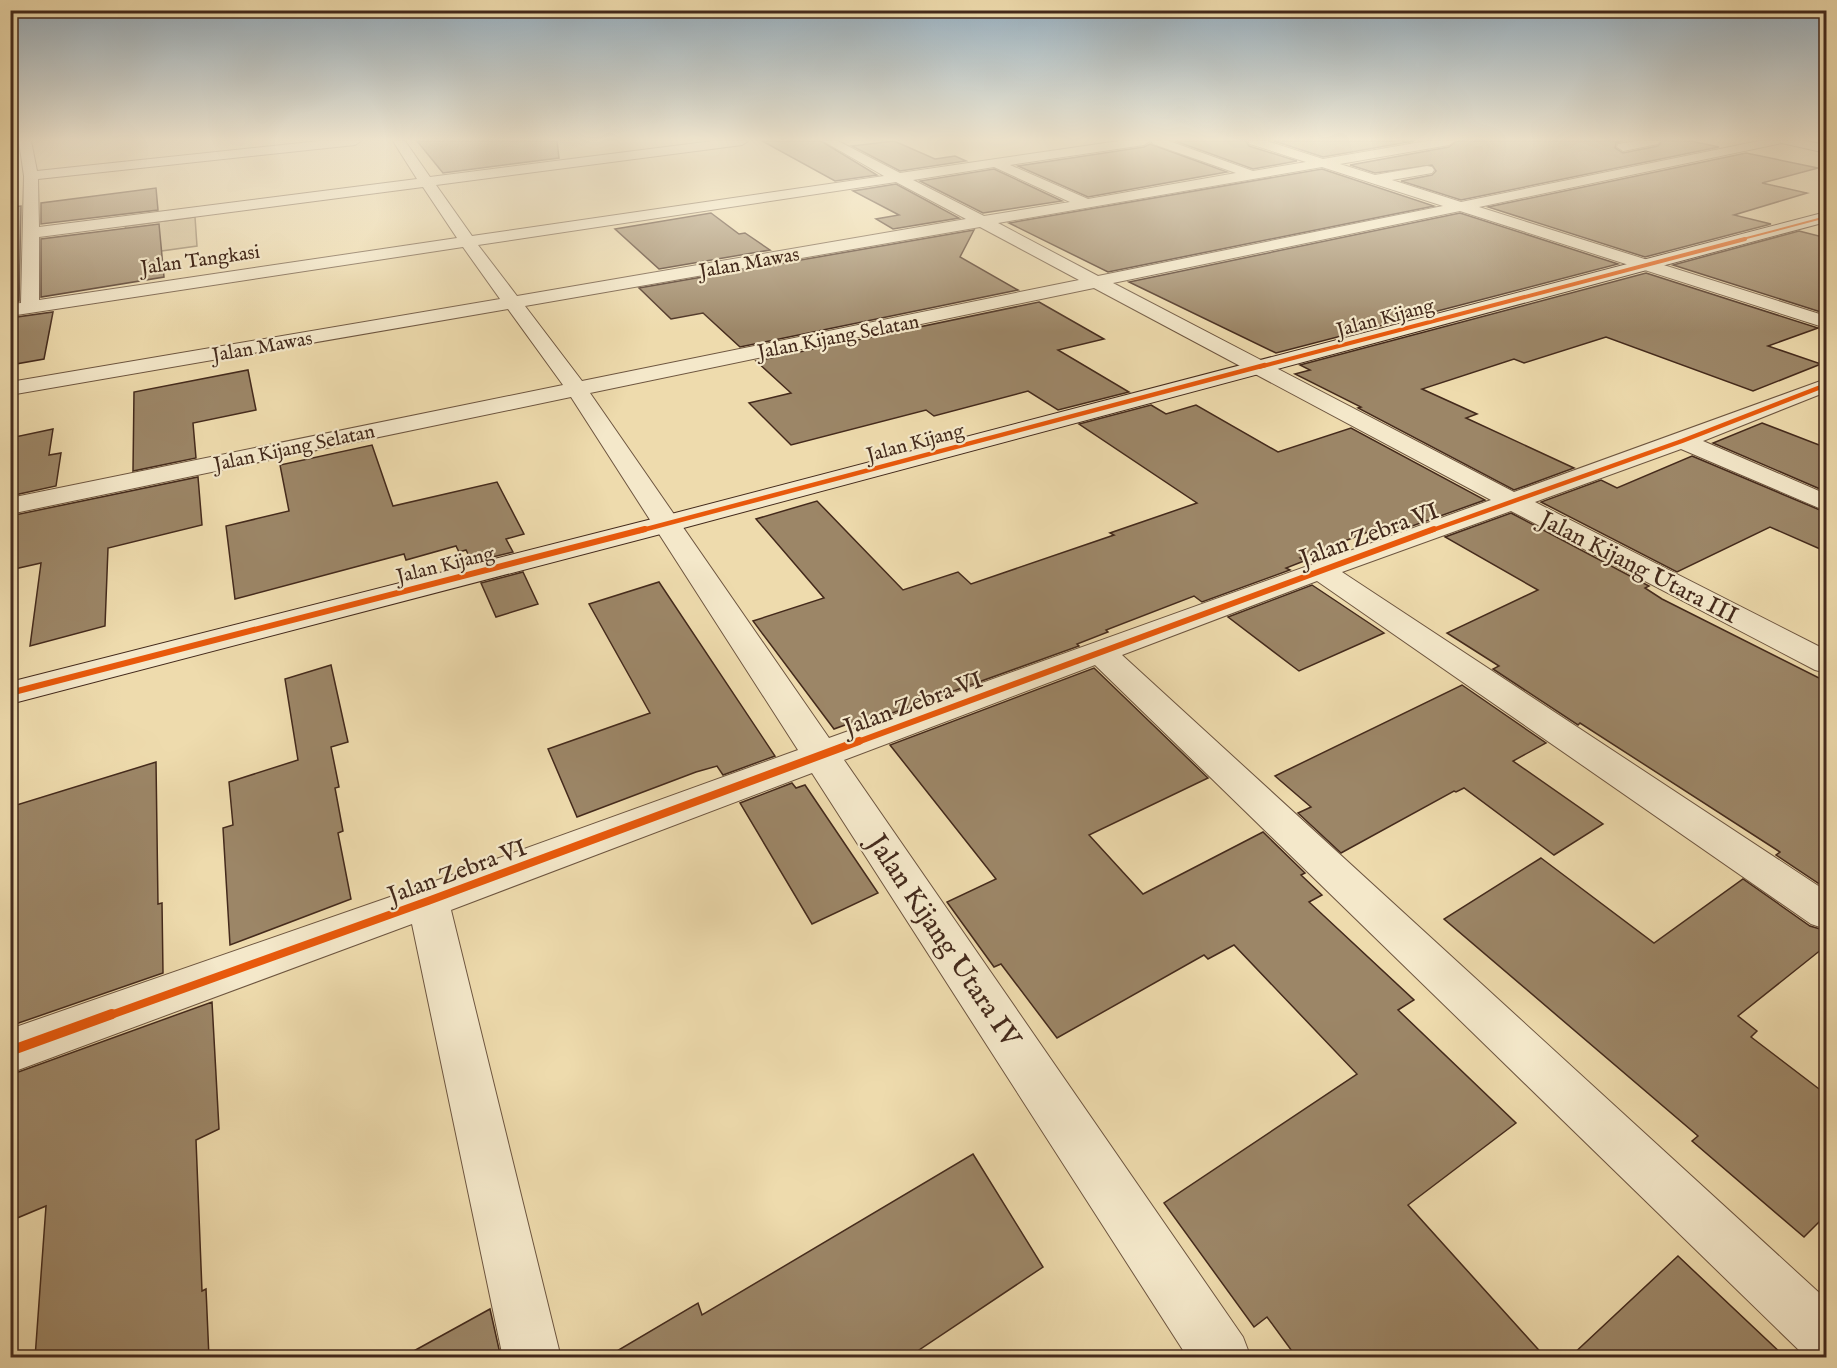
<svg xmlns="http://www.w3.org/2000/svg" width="1837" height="1368" font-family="'IM FELL English',serif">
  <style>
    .green { fill: #d1bd94; stroke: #8a7458; stroke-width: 1.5 }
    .building { fill: #9c8667; stroke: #442a1c; stroke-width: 1.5 }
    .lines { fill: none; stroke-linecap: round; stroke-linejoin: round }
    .street-casing { stroke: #6e5640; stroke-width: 2 }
    .secondary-casing { stroke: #442a1c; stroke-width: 2 }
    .street { fill: #f4e8ca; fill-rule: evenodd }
    .secondary { fill: #f4e8ca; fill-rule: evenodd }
    .cycleway-far5-casing { stroke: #f4e8ca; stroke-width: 4 }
    .cycleway-far4-casing { stroke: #f4e8ca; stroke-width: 6 }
    .cycleway-far3-casing { stroke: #f4e8ca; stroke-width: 8 }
    .cycleway-far2-casing { stroke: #f4e8ca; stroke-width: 10 }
    .cycleway-far1-casing { stroke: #f4e8ca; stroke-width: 11 }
    .cycleway-casing { stroke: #f4e8ca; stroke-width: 14 }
    .cycleway-far5 { stroke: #e8590c; stroke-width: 2 }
    .cycleway-far4 { stroke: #e8590c; stroke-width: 4 }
    .cycleway-far3 { stroke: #e8590c; stroke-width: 4.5 }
    .cycleway-far2 { stroke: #e8590c; stroke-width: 6 }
    .cycleway-far1 { stroke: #e8590c; stroke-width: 8 }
    .cycleway { stroke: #e8590c; stroke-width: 10 }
    .labels { text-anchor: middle; stroke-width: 4.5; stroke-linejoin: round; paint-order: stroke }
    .far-street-label { font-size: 20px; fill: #442a1c; stroke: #f4e8ca }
    .street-label { font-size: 24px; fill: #442a1c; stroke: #f4e8ca }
    .near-street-label { font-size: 28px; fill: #442a1c; stroke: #f4e8ca }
  </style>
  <rect width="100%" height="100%" fill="#eedbad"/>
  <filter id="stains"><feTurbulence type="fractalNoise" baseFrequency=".00333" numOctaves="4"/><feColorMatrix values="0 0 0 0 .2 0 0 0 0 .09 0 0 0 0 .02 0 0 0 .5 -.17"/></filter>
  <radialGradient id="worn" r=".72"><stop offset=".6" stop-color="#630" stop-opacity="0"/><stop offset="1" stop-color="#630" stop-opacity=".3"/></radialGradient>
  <polygon class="green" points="195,217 197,246 61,265 125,229 126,226"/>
  <g class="building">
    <polygon points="417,141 557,141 559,158 443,173"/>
    <polygon points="762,141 821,141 877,175 835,181"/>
    <polygon points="894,141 935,159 955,156 966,161 900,171 852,146"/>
    <polygon points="1175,141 1246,141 1249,146 1297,161 1253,169"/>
    <polygon points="1274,141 1414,141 1323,157"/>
    <polygon points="1457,141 1623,141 1616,143 1615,148 1623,153 1658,146 1662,141 1691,141 1719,147 1461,200 1401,181 1432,175 1436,171 1432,165 1375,173 1350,165 1449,147"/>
    <polygon points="1150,144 1227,172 1088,197 1018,166 1144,147"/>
    <polygon points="1746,153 1818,168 1762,183 1807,193 1734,215 1771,224 1645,257 1488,207"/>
    <polygon points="994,169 1062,201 983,213 920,181"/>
    <polygon points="1322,169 1434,206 1108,272 1009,223"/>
    <polygon points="896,184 959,218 893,229 876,219 899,215 853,191"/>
    <polygon points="156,188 158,210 41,224 41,203"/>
    <polygon points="21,206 19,301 10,302 10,207"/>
    <polygon points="711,213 739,234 745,233 770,250 659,269 615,229"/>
    <polygon points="1460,213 1618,264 1276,353 1129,282"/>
    <polygon points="159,224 164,277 41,297 41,239"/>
    <polygon points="974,230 960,257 1018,290 740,347 703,313 671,319 639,288"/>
    <polygon points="1799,231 1827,238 1827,314 1673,265"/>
    <polygon points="1646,273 1818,328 1768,346 1821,364 1753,391 1606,337 1524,363 1514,359 1422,389 1477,414 1466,418 1574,468 1514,490 1358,408 1361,407 1295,374 1310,370 1300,365"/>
    <polygon points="1039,302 1104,339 1058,350 1129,392 1058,410 1028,391 934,416 926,410 791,445 749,403 791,393 756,361"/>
    <polygon points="53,312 44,359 10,365 10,318"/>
    <polygon points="248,370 256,410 193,423 196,458 133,471 134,392"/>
    <polygon points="1151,405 1166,414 1196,405 1278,452 1351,428 1485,500 1401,530 1389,524 1300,558 1304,561 1286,568 1290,570 1202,602 1194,596 1106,630 1108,632 1077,644 1079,646 870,721 867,717 834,729 753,621 824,598 756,519 817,501 903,590 958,572 971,584 1114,535 1110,533 1197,503 1079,424"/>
    <polygon points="1762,423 1827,448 1827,492 1713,443"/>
    <polygon points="53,429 49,455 61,453 56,486 10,496 10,438"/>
    <polygon points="372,445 393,506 497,482 524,534 506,539 513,552 472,562 466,550 459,552 456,546 406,560 404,554 235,599 226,526 289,511 280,465"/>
    <polygon points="1692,456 1827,513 1827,552 1770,527 1677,572 1541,502 1601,480 1617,488"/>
    <polygon points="198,477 202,525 108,548 105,626 30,646 41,563 10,570 10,516"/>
    <polygon points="1511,513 1649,586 1645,588 1662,599 1827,682 1827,889 1776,855 1780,852 1580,723 1578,725 1493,669 1499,666 1447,633 1538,590 1445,537"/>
    <polygon points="523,572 538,604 496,617 481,583"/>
    <polygon points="659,582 775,756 723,775 717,766 696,772 577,817 548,749 650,713 589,604"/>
    <polygon points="1312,585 1384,633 1299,671 1228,617"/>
    <polygon points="331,665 348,742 331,747 339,787 335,788 343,831 338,833 351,899 230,945 223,828 233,825 229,782 298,760 285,679"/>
    <polygon points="1094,668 1208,778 1089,835 1143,894 1263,832 1305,873 1301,875 1322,895 1309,902 1414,1000 1398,1010 1516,1123 1408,1205 1546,1358 1297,1358 1267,1317 1254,1327 1164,1203 1357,1074 1234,945 1208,959 1204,955 1057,1038 1001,964 994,967 947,902 996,879 890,745"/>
    <polygon points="1462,685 1546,743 1513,761 1603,824 1554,855 1464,788 1456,792 1454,791 1341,853 1298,813 1311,807 1275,776"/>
    <polygon points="156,762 158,904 162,903 163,973 10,1026 10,807"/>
    <polygon points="792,783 796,788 805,785 878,893 812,924 740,803"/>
    <polygon points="1541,858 1654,943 1743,879 1810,926 1827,931 1827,945 1738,1016 1757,1031 1751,1037 1827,1095 1827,1214 1804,1237 1692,1141 1698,1136 1444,919"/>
    <polygon points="212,1002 219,1129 196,1140 202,1291 206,1289 209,1358 35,1358 46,1206 10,1221 10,1075"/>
    <polygon points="973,1154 1043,1267 907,1358 605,1358 698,1303 702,1315"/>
    <polygon points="1678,1256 1786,1358 1569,1358"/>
    <polygon points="490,1309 501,1358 401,1358"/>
  </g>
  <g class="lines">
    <g class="street-casing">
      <g id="street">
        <path d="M19 141H31L37 171 320 141H361L355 145 38 179 39 227 417 179 393 141H405L430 177 713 141H748L742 145 436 185 472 236 884 176 823 141H838L900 173 1119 141H1150L1144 145 1010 165 1088 199 1236 173 1153 144 1151 141H1169L1253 171 1306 162 1250 144 1248 141H1267L1323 159 1427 141H1455L1449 145 1340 164 1375 175 1427 166 1432 167 1434 170 1432 173 1392 180 1461 202 1759 141H1805L1826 145V153L1782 143 1479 207 1826 316V328L1460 211 1113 283 1514 492 1826 379V392L1703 441 1826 494V511L1681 449 1535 502 1826 650V673L1815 670 1511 511 1342 572 1826 891V929L1811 924 1317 581 1122 655 1826 1299V1358L1806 1357 1095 665 844 760 1243 1337 1251 1358H1188L812 773 451 910 561 1358H503L412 924 10 1073V1029L413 889 798 750 571 397 10 514V498L563 385 508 309 10 395V382L500 299 463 247 10 316V304L21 303 24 176ZM994 167 1070 202 984 216 913 180ZM1322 167 1443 206 1098 276 998 223ZM896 182 966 219 517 296 478 245ZM423 187 457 238 39 300V237ZM980 227 1079 280 582 381 525 306ZM1094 288 1491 500 829 738 590 393Z"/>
        <polygon points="1635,141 1660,141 1658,144 1623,151 1617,147 1618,144"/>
      </g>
    </g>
    <g class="secondary-casing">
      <polygon id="secondary" points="1826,212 1826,222 676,530 10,704 10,682 656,518"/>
    </g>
    <use href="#street" class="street"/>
    <use href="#secondary" class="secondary"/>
    <g class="cycleway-far5-casing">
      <polyline id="cycleway-far5" points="1739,240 1826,217"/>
    </g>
    <g class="cycleway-far4-casing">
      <polyline id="cycleway-far4" points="1259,367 1745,239"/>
    </g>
    <g class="cycleway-far3-casing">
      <g id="cycleway-far3">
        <polyline points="639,531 1265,365"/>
        <polyline points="1430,531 1682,441 1826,385"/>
      </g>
    </g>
    <g class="cycleway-far2-casing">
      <g id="cycleway-far2">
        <polyline points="10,693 645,529"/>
        <polyline points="855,743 1434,529"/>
      </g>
    </g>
    <g class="cycleway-far1-casing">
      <polyline id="cycleway-far1" points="108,1016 428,901 859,741"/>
    </g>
    <g class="cycleway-casing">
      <polyline id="cycleway" points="10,1051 112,1014"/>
    </g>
    <use href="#cycleway-far5" class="cycleway-far5"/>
    <use href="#cycleway-far4" class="cycleway-far4"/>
    <use href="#cycleway-far3" class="cycleway-far3"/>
    <use href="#cycleway-far2" class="cycleway-far2"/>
    <use href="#cycleway-far1" class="cycleway-far1"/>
    <use href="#cycleway" class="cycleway"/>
  </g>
  <linearGradient id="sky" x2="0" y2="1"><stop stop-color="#93acbd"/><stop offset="0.42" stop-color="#f7efda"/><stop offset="1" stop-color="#f7efda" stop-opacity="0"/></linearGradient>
  <rect width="1837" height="332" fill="url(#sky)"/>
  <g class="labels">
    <g class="far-street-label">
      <text transform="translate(200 259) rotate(-8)" y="7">Jalan Tangkasi</text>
      <text transform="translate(749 262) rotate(-10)" y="7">Jalan Mawas</text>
      <text transform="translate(1385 317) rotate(-15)" y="7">Jalan Kijang</text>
      <text transform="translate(838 336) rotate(-11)" y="7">Jalan Kijang Selatan</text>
      <text transform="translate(262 346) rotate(-10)" y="7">Jalan Mawas</text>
      <text transform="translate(915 442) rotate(-15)" y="7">Jalan Kijang</text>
      <text transform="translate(294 447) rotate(-12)" y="7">Jalan Kijang Selatan</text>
      <text transform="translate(445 564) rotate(-14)" y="7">Jalan Kijang</text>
    </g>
    <g class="street-label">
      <text transform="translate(1369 534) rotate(-20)" y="8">Jalan Zebra VI</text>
      <text transform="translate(1639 567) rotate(27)" y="8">Jalan Kijang Utara III</text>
      <text transform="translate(913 703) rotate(-20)" y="8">Jalan Zebra VI</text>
      <text transform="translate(457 871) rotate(-20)" y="8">Jalan Zebra VI</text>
    </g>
    <g class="near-street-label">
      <text transform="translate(945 940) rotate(56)" y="10">Jalan Kijang Utara IV</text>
    </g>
  </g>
  <rect width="1837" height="1368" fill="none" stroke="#eedbad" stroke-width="36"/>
  <rect x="12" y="12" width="1813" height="1344" fill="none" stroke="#442a1c" stroke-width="3"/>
  <rect x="18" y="18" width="1801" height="1332" fill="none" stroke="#442a1c" stroke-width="1.5"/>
  <rect width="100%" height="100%" filter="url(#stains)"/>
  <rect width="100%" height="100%" fill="url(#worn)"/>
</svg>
